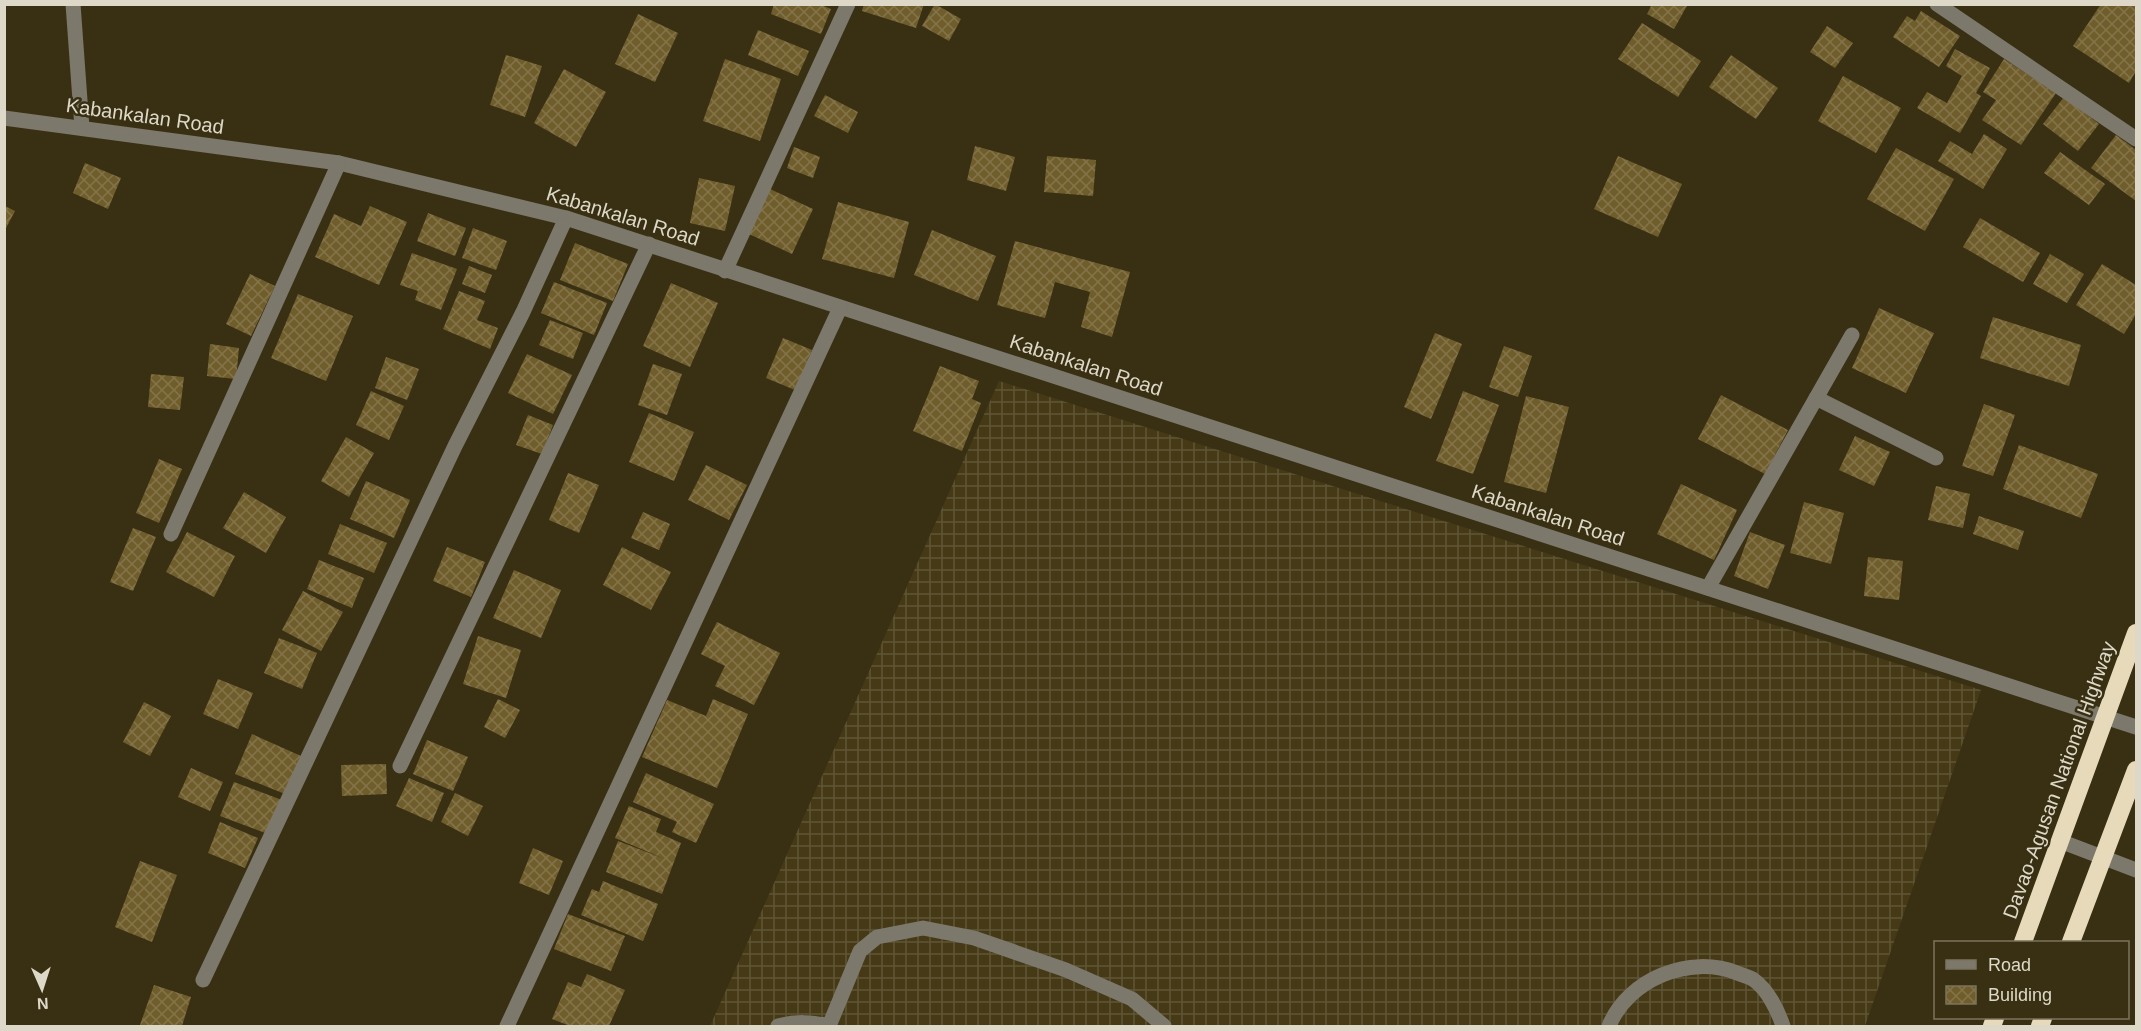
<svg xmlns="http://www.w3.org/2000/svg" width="2141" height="1031" font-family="Arial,sans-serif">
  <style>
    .industrial { fill: url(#industrial-grid) }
    .building { fill: url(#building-cross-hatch) }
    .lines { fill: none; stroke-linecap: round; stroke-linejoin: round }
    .minor { stroke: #7c786b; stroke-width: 15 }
    .highway { stroke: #e6daba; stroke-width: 18 }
    .labels { text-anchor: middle; stroke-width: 5; stroke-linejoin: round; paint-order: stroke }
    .street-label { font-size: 20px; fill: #ded8c8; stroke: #393014 }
  </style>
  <defs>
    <pattern id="industrial-grid" width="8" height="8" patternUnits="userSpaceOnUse" patternTransform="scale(1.5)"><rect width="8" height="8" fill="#453916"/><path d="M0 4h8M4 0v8" fill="none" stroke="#5f5536"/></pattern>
    <pattern id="building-cross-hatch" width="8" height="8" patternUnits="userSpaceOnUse" patternTransform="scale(1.5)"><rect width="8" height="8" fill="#6f5d2c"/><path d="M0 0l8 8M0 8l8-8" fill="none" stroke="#837449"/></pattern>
  </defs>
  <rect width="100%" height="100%" fill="#393014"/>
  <polygon class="industrial" points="999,381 1981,690 1865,1026 710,1026"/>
  <g class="building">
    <polygon points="774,4 819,4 831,9 821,34 771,14"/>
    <polygon points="864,4 924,4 916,28 862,11"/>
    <polygon points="935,4 961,19 949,41 922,26"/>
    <polygon points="1652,4 1688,4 1674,29 1647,14"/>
    <polygon points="2101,4 2136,4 2136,71 2129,83 2073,46"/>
    <polygon points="1921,11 1960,36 1939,67 1893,37 1907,16 1915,21"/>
    <polygon points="638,14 678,33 655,82 615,64"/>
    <polygon points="1642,23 1701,61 1678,97 1618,59"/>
    <polygon points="1827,26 1853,43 1835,68 1810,52"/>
    <polygon points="758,30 809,51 798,76 748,55"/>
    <polygon points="1955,49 1990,68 1976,93 1981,96 1960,133 1917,108 1927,92 1947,103 1962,76 1946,66"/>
    <polygon points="506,55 542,66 525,117 490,105"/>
    <polygon points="1731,55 1778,88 1756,119 1709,87"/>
    <polygon points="725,59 781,79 760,141 703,121"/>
    <polygon points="2004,59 2056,93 2021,145 1982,120 1996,100 1983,92"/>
    <polygon points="564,69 606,92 576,147 534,123"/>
    <polygon points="1843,76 1901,108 1876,153 1818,121"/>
    <polygon points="825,95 858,112 848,133 814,116"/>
    <polygon points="2064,97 2099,124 2078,151 2043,124"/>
    <polygon points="1984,134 2007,149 1983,189 1938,161 1950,141 1972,154"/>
    <polygon points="2116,135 2136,150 2136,201 2091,168"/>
    <polygon points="975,146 1015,157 1006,191 967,180"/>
    <polygon points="794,147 820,157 813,178 787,168"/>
    <polygon points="1896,148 1954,179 1925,231 1867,199"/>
    <polygon points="2060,152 2105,184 2089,205 2044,173"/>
    <polygon points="1047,156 1096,160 1093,196 1044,192"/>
    <polygon points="1618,156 1682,184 1658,237 1594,209"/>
    <polygon points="85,163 121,178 108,209 73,193"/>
    <polygon points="699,178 735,186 725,231 690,223"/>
    <polygon points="770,189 813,209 792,254 749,234"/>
    <polygon points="838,202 909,222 894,278 822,259"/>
    <polygon points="5,206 15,211 5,230"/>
    <polygon points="370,206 407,222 379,285 315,257 334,214 361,226"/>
    <polygon points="428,213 466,228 455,256 417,241"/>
    <polygon points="1980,218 2040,253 2023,282 1963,247"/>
    <polygon points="473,228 507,241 496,270 462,258"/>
    <polygon points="932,230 996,256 978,301 914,275"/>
    <polygon points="1015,241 1130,272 1112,337 1081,327 1090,292 1055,282 1045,318 997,305"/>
    <polygon points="575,243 628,264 613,301 560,280"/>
    <polygon points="412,253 457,269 441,310 415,300 418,291 400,285"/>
    <polygon points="2050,254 2084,274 2067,303 2033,284"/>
    <polygon points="2102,264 2136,285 2136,314 2124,334 2076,305"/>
    <polygon points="469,266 492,275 485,293 462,284"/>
    <polygon points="250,274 275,286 251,336 226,324"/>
    <polygon points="554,282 607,303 594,335 541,313"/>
    <polygon points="671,283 718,303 690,367 643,346"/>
    <polygon points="459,291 485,301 477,320 498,328 490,349 443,329"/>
    <polygon points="298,294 353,316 326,381 271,358"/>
    <polygon points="1879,308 1934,333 1906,393 1852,368"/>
    <polygon points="1993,317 2081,345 2069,386 1980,358"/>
    <polygon points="550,320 583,333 573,359 539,345"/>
    <polygon points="1435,333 1462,344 1431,419 1404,407"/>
    <polygon points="783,338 812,350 795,390 766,378"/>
    <polygon points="210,344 239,348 236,379 207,376"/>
    <polygon points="1504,346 1532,356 1518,397 1489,387"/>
    <polygon points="527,354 572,375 553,414 508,393"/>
    <polygon points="386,357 419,369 407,400 375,388"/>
    <polygon points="653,364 682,374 667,415 638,405"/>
    <polygon points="940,366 979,381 972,399 981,403 962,451 913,431"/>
    <polygon points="151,374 184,377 180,410 148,407"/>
    <polygon points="371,391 404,406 389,440 356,425"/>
    <polygon points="1463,391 1499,405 1473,474 1436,461"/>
    <polygon points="1721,395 1788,430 1765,474 1698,439"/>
    <polygon points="1526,396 1569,407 1546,493 1504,482"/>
    <polygon points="1984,404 2015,415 1993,476 1962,466"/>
    <polygon points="649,413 694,432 674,481 629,462"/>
    <polygon points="528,415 553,425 542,454 516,445"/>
    <polygon points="1855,436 1890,452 1874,486 1839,470"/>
    <polygon points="346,437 374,453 349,497 321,481"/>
    <polygon points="2019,445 2098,474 2081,518 2003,489"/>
    <polygon points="159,459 182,469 159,523 136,513"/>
    <polygon points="706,465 747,485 729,520 688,500"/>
    <polygon points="568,473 599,485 579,533 549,520"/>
    <polygon points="366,481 410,500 394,538 350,519"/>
    <polygon points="1681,484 1737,510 1714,560 1657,534"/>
    <polygon points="1936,486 1970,494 1963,528 1928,520"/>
    <polygon points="244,492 286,517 266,553 223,528"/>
    <polygon points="1804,502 1844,513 1831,564 1790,553"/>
    <polygon points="643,512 670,524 659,550 631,538"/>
    <polygon points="1979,516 2024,531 2018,550 1973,534"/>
    <polygon points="340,524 387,543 374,573 328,554"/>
    <polygon points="133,528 156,537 133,591 110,582"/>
    <polygon points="187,532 235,556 214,597 166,572"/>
    <polygon points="1750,532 1785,545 1768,589 1734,576"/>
    <polygon points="447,547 485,562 471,597 433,581"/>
    <polygon points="622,547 671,572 651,610 603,585"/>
    <polygon points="1868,557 1903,561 1899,600 1864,596"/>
    <polygon points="319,560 364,578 352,608 307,589"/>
    <polygon points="514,570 561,590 541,638 493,618"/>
    <polygon points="303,591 343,612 321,651 282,630"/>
    <polygon points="717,622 780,653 754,705 715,686 725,666 701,654"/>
    <polygon points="478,636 521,650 506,698 463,684"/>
    <polygon points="279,638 317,653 302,689 264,673"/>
    <polygon points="218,679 253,693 238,729 203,714"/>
    <polygon points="498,699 520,710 505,738 484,727"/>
    <polygon points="713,699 748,714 717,788 642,757 667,700 706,716"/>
    <polygon points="144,702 171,716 150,756 123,742"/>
    <polygon points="252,734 301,756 285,794 235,774"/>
    <polygon points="427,740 468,757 453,791 413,774"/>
    <polygon points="386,764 387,794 342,796 341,765"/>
    <polygon points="191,768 223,782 210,811 178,797"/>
    <polygon points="646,773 714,804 696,843 672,832 677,822 633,802"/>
    <polygon points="409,778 444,793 432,822 396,806"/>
    <polygon points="234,782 282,800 268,834 220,816"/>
    <polygon points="455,793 483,806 468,836 441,822"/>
    <polygon points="629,806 661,819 656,832 681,843 662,894 606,872 618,841 665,859 615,838"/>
    <polygon points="220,822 258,838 245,868 208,853"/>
    <polygon points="533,848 563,861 549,895 519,883"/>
    <polygon points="140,861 177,875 152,942 115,927"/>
    <polygon points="603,881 658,904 643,941 581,915 592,889 599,892"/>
    <polygon points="568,914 625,936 611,971 554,949"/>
    <polygon points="587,974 625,990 609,1026 570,1026 552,1019 568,982 581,987"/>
    <polygon points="154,985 191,997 182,1026 140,1025"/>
  </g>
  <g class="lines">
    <g class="minor">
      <polyline points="73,4 82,128"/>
      <polyline points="1937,4 2136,139"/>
      <polyline points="4,118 339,163 566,218 2136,727"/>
      <polyline points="725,271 848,4"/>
      <polyline points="1816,398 1936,458"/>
      <polyline points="171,534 339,163"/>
      <polyline points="1708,588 1852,335"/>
      <polyline points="400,766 649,244"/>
      <polyline points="2060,841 2136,870"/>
      <polyline points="203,980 455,446 523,312 566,218"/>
      <polyline points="507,1026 840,308"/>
      <path d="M778 1026C796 1021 811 1022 830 1026"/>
      <polyline points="829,1026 860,951 877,937 923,928 974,938 1066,970 1132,999 1164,1026"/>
      <path d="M1609 1026C1628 979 1690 954 1737 973 1742 975 1750 977 1754 980 1768 990 1778 1011 1783 1026"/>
    </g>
    <g class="highway">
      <polyline points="2023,942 2136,633"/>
      <polyline points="2071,942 2136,770"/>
      <polyline points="1992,1026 1995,1018"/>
      <polyline points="2040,1026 2043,1018"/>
    </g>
  </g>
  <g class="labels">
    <g class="street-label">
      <text transform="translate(145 116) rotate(8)" y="7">Kabankalan Road</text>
      <text transform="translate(623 216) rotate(17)" y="7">Kabankalan Road</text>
      <text transform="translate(1086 365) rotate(18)" y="7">Kabankalan Road</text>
      <text transform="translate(1548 515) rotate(18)" y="7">Kabankalan Road</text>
      <text transform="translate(2059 780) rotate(-70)" y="7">Davao-Agusan National Highway</text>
    </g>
  </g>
  <rect width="2141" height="1031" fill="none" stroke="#ded8c8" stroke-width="12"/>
  <rect x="1934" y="941" width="195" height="78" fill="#393014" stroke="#7b735c" stroke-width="1.5"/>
  <rect x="1946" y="960" width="30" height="9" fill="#7c786b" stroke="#7b735c" stroke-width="1.5"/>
  <text x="1988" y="971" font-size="18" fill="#ded8c8">Road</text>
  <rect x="1946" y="986" width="30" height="18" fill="url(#building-cross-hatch)" stroke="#7b735c" stroke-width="1.5"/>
  <text x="1988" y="1001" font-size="18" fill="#ded8c8">Building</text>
  <g transform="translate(42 989) rotate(177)" stroke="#393014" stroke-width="4.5" paint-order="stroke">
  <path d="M0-4.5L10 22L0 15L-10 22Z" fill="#ded8c8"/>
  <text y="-9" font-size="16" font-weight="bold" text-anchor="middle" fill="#ded8c8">N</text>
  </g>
</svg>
